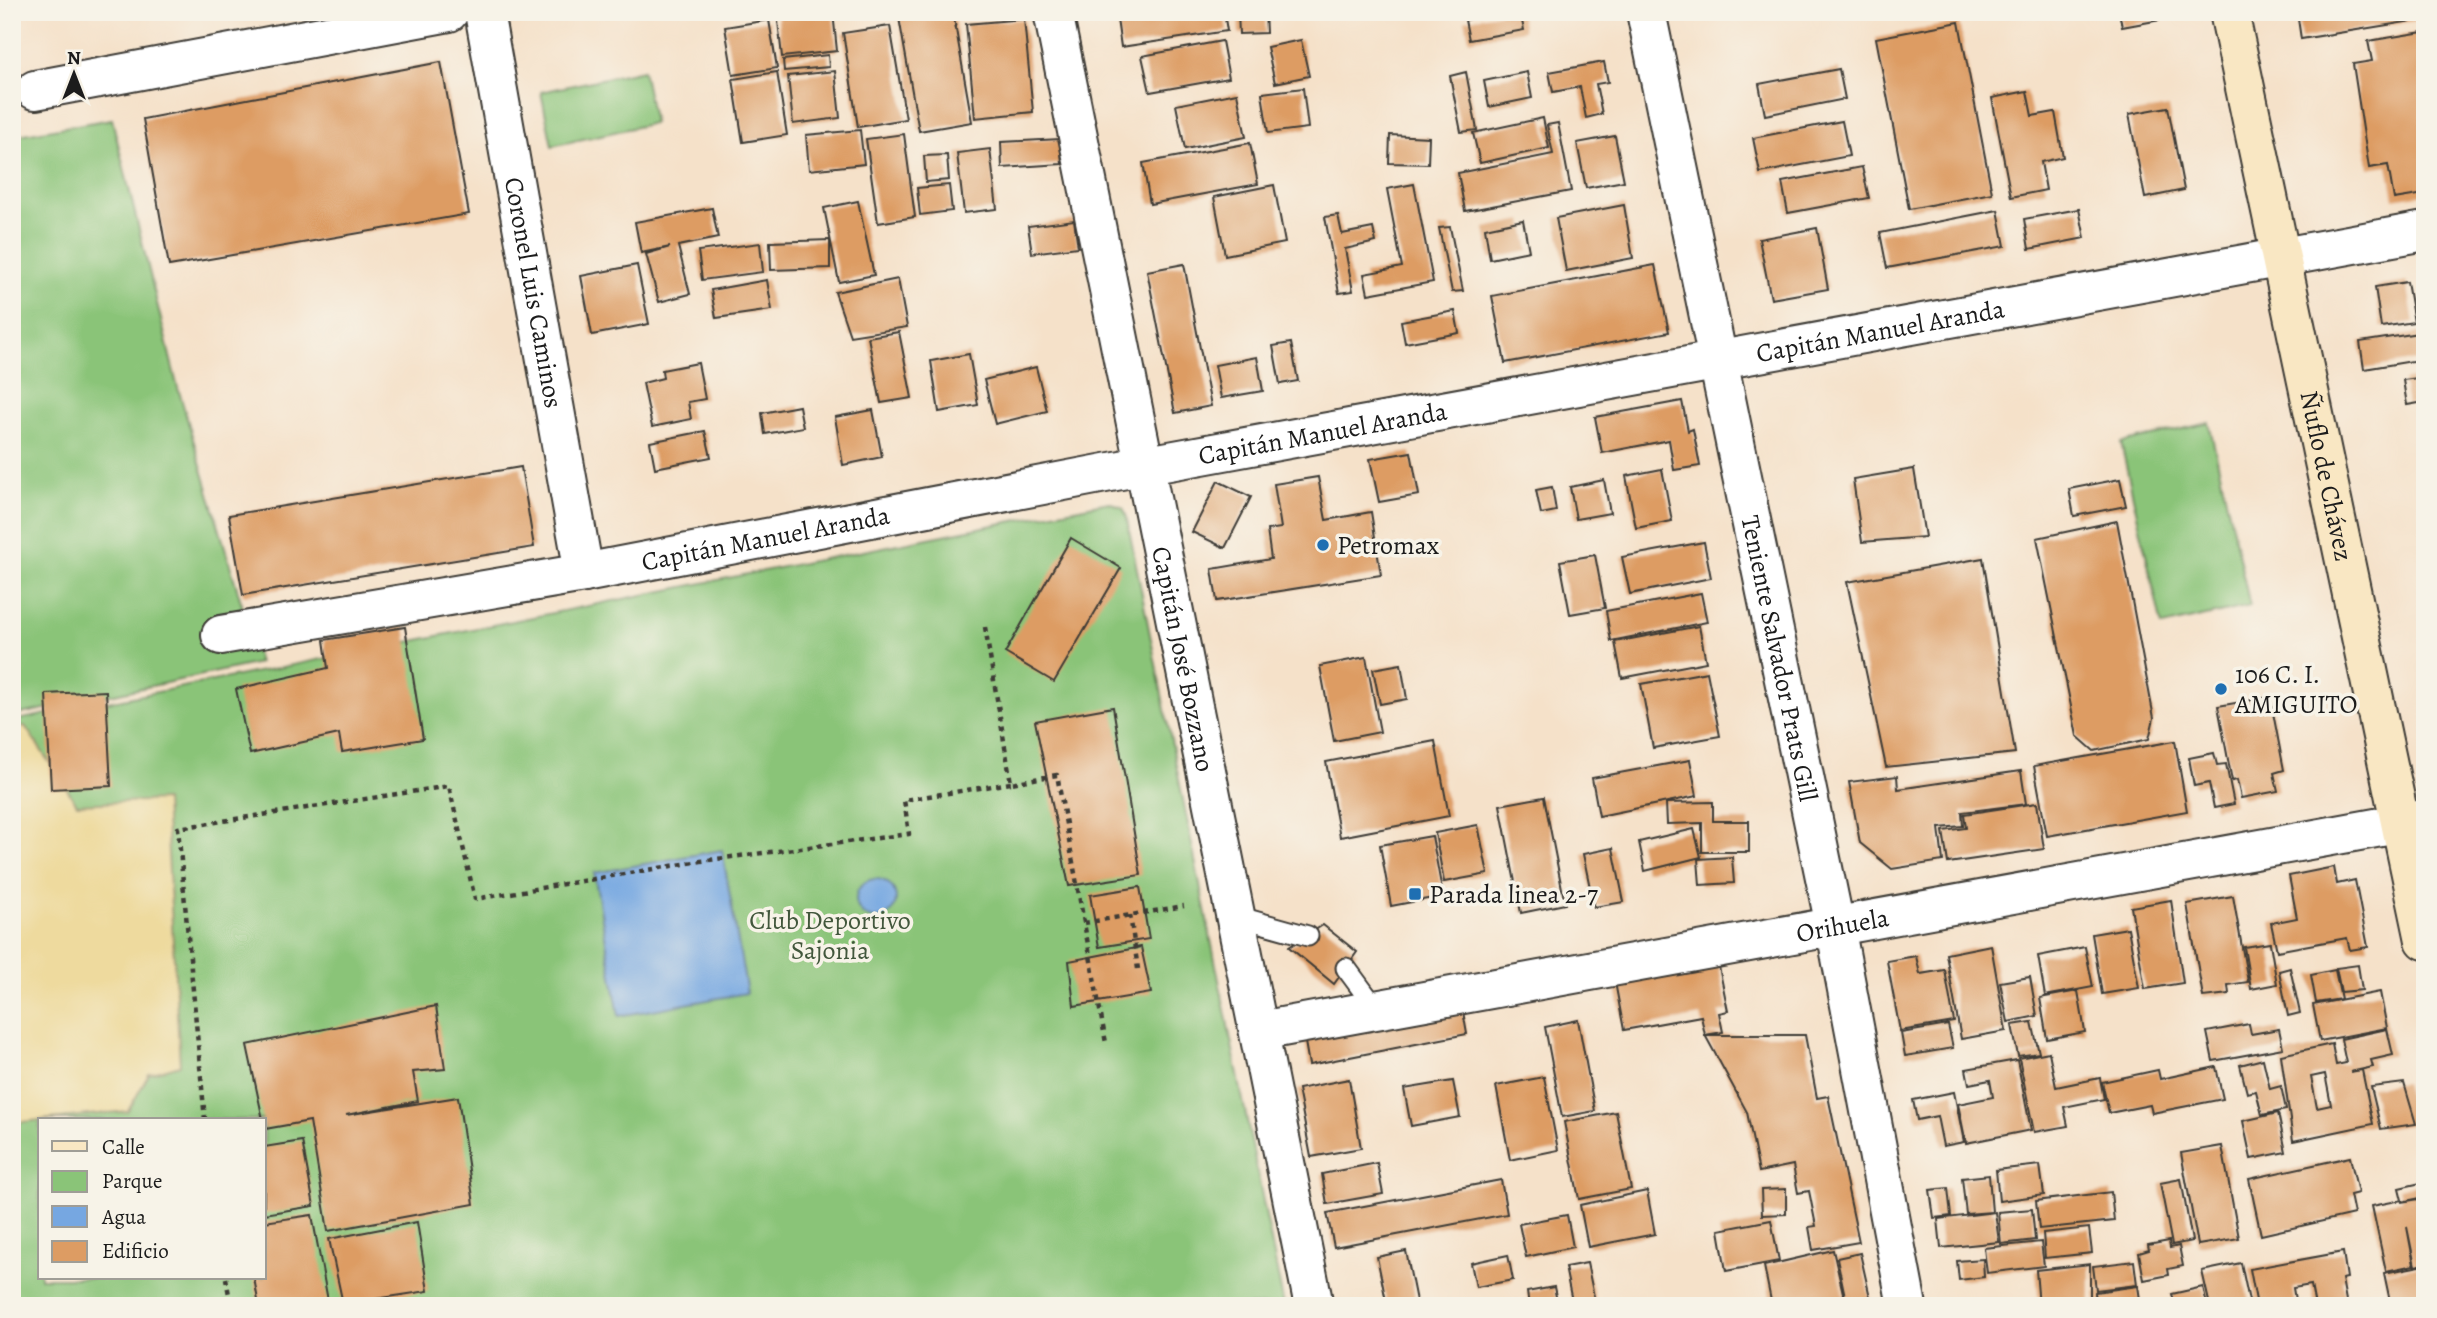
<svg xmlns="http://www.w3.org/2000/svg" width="2437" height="1318" font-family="Alegreya,serif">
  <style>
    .green { fill: #8ac478; stroke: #53704a; stroke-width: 2; fill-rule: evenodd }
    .sand { fill: #eeda9e; stroke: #857b5d; stroke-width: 2 }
    .water { fill: #76a7e1; stroke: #49627e; stroke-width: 2 }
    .building { fill: #dd9c63; fill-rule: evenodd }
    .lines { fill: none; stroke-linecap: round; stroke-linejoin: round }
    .lane-casing { stroke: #3d3a36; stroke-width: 23 }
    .street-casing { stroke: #3d3a36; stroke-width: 42 }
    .secondary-casing { stroke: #3d3a36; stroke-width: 42 }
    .path { stroke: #3d3a36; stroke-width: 4.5; stroke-dasharray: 5 5; stroke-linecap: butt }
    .lane { stroke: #fff; stroke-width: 19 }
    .street { stroke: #fff; stroke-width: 38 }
    .secondary { stroke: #f9e7c3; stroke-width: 38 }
    .poi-dot { fill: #1f6fb2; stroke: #f7f3e8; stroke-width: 2.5 }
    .labels { text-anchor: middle; stroke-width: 7; stroke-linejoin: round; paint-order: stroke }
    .street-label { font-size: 26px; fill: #1c1c1c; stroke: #f7f3e8 }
    .poi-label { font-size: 26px; fill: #1c1c1c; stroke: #f7f3e8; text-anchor: start }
    .park-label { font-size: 26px; fill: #42573c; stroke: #f7f3e8 }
  </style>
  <rect width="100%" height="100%" fill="#f7f3e8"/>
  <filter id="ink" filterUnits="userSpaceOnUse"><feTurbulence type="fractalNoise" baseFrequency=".0143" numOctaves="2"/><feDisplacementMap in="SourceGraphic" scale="14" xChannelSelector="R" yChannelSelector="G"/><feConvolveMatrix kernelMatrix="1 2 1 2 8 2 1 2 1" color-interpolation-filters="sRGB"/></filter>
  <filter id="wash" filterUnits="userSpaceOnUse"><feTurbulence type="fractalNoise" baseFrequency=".00686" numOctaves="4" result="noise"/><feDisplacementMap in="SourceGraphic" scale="28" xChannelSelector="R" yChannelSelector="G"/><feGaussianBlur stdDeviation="1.57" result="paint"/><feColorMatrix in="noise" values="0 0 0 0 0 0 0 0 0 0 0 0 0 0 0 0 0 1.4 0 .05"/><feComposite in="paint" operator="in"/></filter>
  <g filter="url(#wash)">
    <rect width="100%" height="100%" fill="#f5e1c9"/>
    <g class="green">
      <polygon points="643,70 654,123 552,146 541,92"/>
      <polygon points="112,119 176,381 259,663 12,716 12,136"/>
      <polygon points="2209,423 2250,606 2162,626 2121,443"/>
      <path d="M1109 502 1123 508 1126 514 1284 1306H12V721ZM40 1120H264V1278H40Z"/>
    </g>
    <polygon class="sand" points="25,726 77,804 165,800 180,1065 149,1074 128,1111 12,1123 12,728"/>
    <g class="water">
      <polygon points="722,850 747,993 619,1016 594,873"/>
      <circle cx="876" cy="899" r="20"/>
    </g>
    <g id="blocks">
      <g class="building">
        <polygon points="777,12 833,12 837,51 782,57"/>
        <polygon points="898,12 953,12 972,122 919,131"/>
        <polygon points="1116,12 1224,12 1227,31 1121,47"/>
        <polygon points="1238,12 1265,12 1266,33 1239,34"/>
        <polygon points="1506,12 1520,12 1524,30 1469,40 1465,20"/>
        <polygon points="2119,12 2193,12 2193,14 2122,27"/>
        <polygon points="2297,12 2425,12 2425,19 2301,39"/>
        <polygon points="1024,19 1033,112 975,118 966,24"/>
        <polygon points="769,20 777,68 733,75 725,27"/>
        <polygon points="1959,22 1992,193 1909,209 1876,38"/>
        <polygon points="890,26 906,119 858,127 843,33"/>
        <polygon points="2423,32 2425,194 2394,199 2388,165 2369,168 2353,64 2372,61 2368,41"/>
        <polygon points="1301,40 1309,76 1275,83 1267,47"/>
        <polygon points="1222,41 1229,78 1150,92 1142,56"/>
        <polygon points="828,55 829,67 784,71 783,60"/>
        <polygon points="441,62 469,214 169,266 143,119"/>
        <polygon points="1604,62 1608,82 1596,84 1602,114 1586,118 1580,87 1553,92 1549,72"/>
        <polygon points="1839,69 1845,99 1765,115 1759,84"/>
        <polygon points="835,71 840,118 793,124 788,76"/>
        <polygon points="777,72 787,135 743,142 733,79"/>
        <polygon points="1466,72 1477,130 1461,132 1450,76"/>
        <polygon points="1527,72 1532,98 1489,107 1484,81"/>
        <polygon points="1303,88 1308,128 1268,133 1262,93"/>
        <polygon points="2027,91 2032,116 2055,112 2063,157 2041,162 2046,190 2011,197 1992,98"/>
        <polygon points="1237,93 1246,137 1185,149 1176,105"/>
        <polygon points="2168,107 2184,190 2145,198 2129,114"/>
        <polygon points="1543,118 1549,148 1480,163 1473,133"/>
        <polygon points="1842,121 1849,156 1760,173 1753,138"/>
        <polygon points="1558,123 1571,191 1465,211 1458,173 1553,154 1547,125"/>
        <polygon points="860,130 864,164 809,170 806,135"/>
        <polygon points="904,134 915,217 878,223 866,139"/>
        <polygon points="1390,135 1429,137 1428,164 1389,163"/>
        <polygon points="1615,136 1624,181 1586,188 1577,143"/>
        <polygon points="1060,139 1062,164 1002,168 1001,142"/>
        <polygon points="1250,143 1258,184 1150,204 1143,163"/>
        <polygon points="990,149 997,209 964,213 957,153"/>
        <polygon points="947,155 949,180 926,182 924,156"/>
        <polygon points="1862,167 1869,198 1788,213 1782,182"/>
        <polygon points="1414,184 1433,282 1368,294 1364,274 1402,267 1387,189"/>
        <polygon points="949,185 952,211 920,215 917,188"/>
        <polygon points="1274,185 1285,243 1225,255 1214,197"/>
        <polygon points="858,201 874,275 839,282 824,208"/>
        <polygon points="1624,205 1633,258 1566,271 1556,218"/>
        <polygon points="712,208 718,238 678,246 690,294 659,302 646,254 670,247 641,253 635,222"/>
        <polygon points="2079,209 2085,238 2029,249 2024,219"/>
        <polygon points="1998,210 2005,246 1887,268 1880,233"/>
        <polygon points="1338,215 1342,234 1373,228 1376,242 1345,249 1353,291 1339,293 1325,217"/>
        <polygon points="1074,220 1078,247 1032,253 1028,226"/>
        <polygon points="1523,220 1529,251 1490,259 1485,228"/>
        <polygon points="1450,227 1463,291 1452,292 1439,228"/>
        <polygon points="1817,228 1828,289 1771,299 1759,239"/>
        <polygon points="830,240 830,268 771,270 770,242"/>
        <polygon points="760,243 763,272 702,280 698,251"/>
        <polygon points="1184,264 1211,406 1175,413 1147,271"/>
        <polygon points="637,265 649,324 592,335 581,276"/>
        <polygon points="1655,265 1669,332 1505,363 1492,296"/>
        <polygon points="898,279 907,327 850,336 835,292"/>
        <polygon points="767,280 772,310 716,318 711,290"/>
        <polygon points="2407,282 2414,322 2381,327 2375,287"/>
        <polygon points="1455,311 1459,333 1405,343 1401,321"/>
        <polygon points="899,332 912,398 881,403 868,337"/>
        <polygon points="2425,332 2425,359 2364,369 2360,342"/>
        <polygon points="1291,343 1298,381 1280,384 1273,346"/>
        <polygon points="969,354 978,405 939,412 931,361"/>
        <polygon points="1257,357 1263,391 1221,398 1215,365"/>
        <polygon points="698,363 705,399 688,402 691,419 652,427 643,383 663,378 662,370"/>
        <polygon points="1036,367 1047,411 995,424 984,380"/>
        <polygon points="2425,377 2425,402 2407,405 2403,380"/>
        <polygon points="1682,401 1688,431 1693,429 1700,466 1674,470 1669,440 1602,453 1595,417"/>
        <polygon points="799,406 803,427 765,434 762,413"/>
        <polygon points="873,410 882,457 843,465 835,417"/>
        <polygon points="705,431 711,457 655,468 650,442"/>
        <polygon points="1411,452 1419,495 1379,502 1370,459"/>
        <polygon points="521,467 534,547 243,595 229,515"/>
        <polygon points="1662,469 1672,521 1636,528 1626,476"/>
        <polygon points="1914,469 1925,537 1862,542 1853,479"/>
        <polygon points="1318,477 1326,520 1371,512 1381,575 1217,601 1212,569 1271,559 1267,530 1281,528 1274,484"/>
        <polygon points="2120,479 2126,506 2074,516 2069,489"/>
        <polygon points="1604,480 1610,513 1576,519 1570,487"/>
        <polygon points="1218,481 1251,497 1225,548 1192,532"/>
        <polygon points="1552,487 1556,511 1541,514 1536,490"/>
        <polygon points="2117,521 2154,718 2149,739 2094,751 2077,736 2037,538"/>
        <polygon points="1071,538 1121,568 1054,682 1005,653"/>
        <polygon points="1704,542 1711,578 1630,594 1622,557"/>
        <polygon points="1595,555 1605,608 1570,614 1560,561"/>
        <polygon points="1983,558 2015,753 1886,767 1847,582"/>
        <polygon points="1701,593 1707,622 1611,641 1606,611"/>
        <polygon points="1699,626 1706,662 1622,678 1615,642"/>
        <polygon points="405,627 423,739 342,752 339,734 250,754 236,689 328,668 324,640"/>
        <polygon points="1366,657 1380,732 1334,741 1320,666"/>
        <polygon points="1401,664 1407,699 1380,704 1373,669"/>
        <polygon points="1707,672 1720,736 1653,748 1641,684"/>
        <polygon points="106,691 111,786 51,789 46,694"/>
        <polygon points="2270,697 2284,770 2274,773 2278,791 2241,798 2237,780 2232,781 2218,706"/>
        <polygon points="1113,707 1141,875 1069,886 1035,721"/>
        <polygon points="1435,741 1449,816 1340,837 1326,762"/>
        <polygon points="2175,741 2187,811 2047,836 2034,766"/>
        <polygon points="2214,753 2217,765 2226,764 2234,804 2214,808 2209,783 2194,786 2189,758"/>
        <polygon points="1690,760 1697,796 1599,816 1592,778"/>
        <polygon points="2021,771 2026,804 1962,812 1963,826 1939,828 1943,861 1892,869 1860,843 1849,782 1897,776 1898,789"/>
        <polygon points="1544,797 1565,904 1521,913 1500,805"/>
        <polygon points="1713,802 1713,821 1749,821 1749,852 1702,852 1702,823 1667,824 1666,803"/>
        <polygon points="2037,803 2044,849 1948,863 1943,831 1966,828 1964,814"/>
        <polygon points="1478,825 1488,874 1444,882 1435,833"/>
        <polygon points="1694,829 1701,857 1645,871 1639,842"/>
        <polygon points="1432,836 1443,896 1391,906 1380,845"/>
        <polygon points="1613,848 1624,902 1594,907 1583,854"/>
        <polygon points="1732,857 1734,883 1700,885 1698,859"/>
        <polygon points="2334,867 2337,884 2355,880 2368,947 2350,950 2347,938 2277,951 2271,923 2297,918 2289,876"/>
        <polygon points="1140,887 1149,939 1099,947 1090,895"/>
        <polygon points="2233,896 2248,982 2228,985 2229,994 2203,997 2187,904"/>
        <polygon points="2171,900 2183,983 2145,989 2131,907"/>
        <polygon points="1323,925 1357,952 1334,984 1289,947"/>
        <polygon points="2128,928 2139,988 2102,994 2092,934"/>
        <polygon points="2270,943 2277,984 2251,989 2244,947"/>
        <polygon points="1991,945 2006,1031 1961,1039 1946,954"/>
        <polygon points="1141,947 1151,993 1074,1006 1069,961"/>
        <polygon points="2085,947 2093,987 2045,996 2038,956"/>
        <polygon points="1916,956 1920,974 1945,970 1954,1022 1900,1031 1887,961"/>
        <polygon points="1718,962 1728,1011 1719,1013 1723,1032 1705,1035 1701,1016 1624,1030 1615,982"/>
        <polygon points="2358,965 2362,990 2341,992 2336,968"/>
        <polygon points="2290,968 2300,1013 2288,1016 2279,971"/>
        <polygon points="2335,970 2341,999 2316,1003 2311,975"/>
        <polygon points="2030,977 2037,1016 2008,1022 2000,982"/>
        <polygon points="2078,991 2085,1032 2047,1039 2040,998"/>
        <polygon points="2380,992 2387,1028 2320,1041 2313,1005"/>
        <polygon points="436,1006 445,1069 413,1072 418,1101 346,1115 458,1097 474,1204 328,1231 310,1121 265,1129 247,1045"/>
        <polygon points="1462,1006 1467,1034 1309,1065 1304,1036"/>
        <polygon points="1578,1020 1595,1111 1562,1117 1545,1027"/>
        <polygon points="2032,1022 2039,1053 2018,1056 2012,1025"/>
        <polygon points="2249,1024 2251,1034 2279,1029 2283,1048 2213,1061 2207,1032"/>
        <polygon points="1948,1025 1953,1048 1905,1056 1901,1033"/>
        <path d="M2387 1029 2393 1055 2371 1060 2373 1067 2350 1072 2362 1070 2373 1124 2293 1141 2281 1055 2332 1044 2336 1065 2346 1063 2341 1039ZM2325 1074 2331 1105 2317 1108 2311 1077Z"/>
        <polygon points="1705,1035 1805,1035 1817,1098 1828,1096 1859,1242 1813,1250 1809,1227 1816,1226 1809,1191 1798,1193 1793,1165 1759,1172 1747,1112"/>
        <polygon points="2049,1052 2056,1087 2100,1078 2104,1099 2064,1107 2068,1126 2034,1132 2019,1058"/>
        <polygon points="2263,1059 2270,1089 2281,1086 2286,1110 2262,1115 2256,1091 2247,1093 2240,1065"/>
        <polygon points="2017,1060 2031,1130 1966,1143 1958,1104 1993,1097 1990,1080 1969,1084 1966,1069"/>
        <polygon points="2216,1067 2223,1099 2152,1113 2150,1105 2109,1113 2102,1082 2158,1070 2160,1079"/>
        <polygon points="1544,1077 1558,1150 1510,1160 1496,1086"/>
        <polygon points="1349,1079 1361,1148 1311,1157 1298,1089"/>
        <polygon points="1453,1081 1460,1117 1411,1126 1404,1089"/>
        <polygon points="2404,1083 2416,1124 2381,1129 2371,1087"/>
        <polygon points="1954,1092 1964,1142 1943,1146 1937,1116 1917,1120 1913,1100"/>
        <polygon points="1616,1112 1631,1189 1579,1199 1564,1122"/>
        <polygon points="2278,1113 2286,1152 2251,1159 2243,1121"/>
        <polygon points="302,1141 314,1206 264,1214 264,1147"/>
        <polygon points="2222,1146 2239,1238 2198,1245 2181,1153"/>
        <polygon points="2350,1157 2358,1193 2350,1195 2354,1214 2261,1235 2249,1179"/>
        <polygon points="1377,1163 1383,1194 1327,1204 1322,1174"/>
        <polygon points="2040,1165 2044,1195 1999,1201 1996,1170"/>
        <polygon points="1989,1175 1992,1212 1966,1214 1962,1178"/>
        <polygon points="2181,1179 2192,1241 2172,1245 2160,1183"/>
        <polygon points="1501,1180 1507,1214 1334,1247 1327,1213"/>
        <polygon points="2425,1182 2425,1197 2401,1202 2425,1198 2425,1264 2415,1266 2407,1227 2414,1265 2386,1271 2372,1206 2402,1200 2399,1188"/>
        <polygon points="1948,1188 1951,1216 1934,1218 1930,1190"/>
        <polygon points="1786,1189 1786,1214 1762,1215 1761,1190"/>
        <polygon points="1647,1191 1655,1234 1588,1247 1580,1205"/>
        <polygon points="2111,1192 2114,1221 2039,1229 2036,1201"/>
        <polygon points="2032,1209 2035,1240 2001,1244 1998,1212"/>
        <polygon points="1995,1212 1999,1242 1941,1248 1938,1219"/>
        <polygon points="312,1215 329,1306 259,1306 254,1278 264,1278 264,1222"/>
        <polygon points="1567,1215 1573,1247 1526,1257 1519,1224"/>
        <polygon points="1771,1220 1779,1261 1726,1271 1719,1230"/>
        <polygon points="417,1222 428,1291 343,1304 329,1239"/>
        <polygon points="2089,1228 2092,1253 2045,1258 2043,1233"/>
        <polygon points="2169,1241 2170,1248 2179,1246 2183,1266 2168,1269 2169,1275 2144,1280 2139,1253 2149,1250 2148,1245"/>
        <polygon points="2041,1242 2044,1266 1987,1273 1984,1248"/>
        <polygon points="1833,1250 1846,1306 1772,1306 1764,1266"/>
        <polygon points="1406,1251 1417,1306 1387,1306 1377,1257"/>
        <polygon points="2343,1252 2347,1278 2342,1279 2347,1306 2315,1306 2311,1285 2293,1288 2296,1306 2257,1306 2250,1269"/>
        <polygon points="1860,1253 1872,1306 1847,1306 1837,1258"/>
        <polygon points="1508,1255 1513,1280 1476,1287 1471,1263"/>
        <polygon points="1983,1259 1984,1277 1959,1280 1957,1261"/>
        <polygon points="2134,1261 2137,1285 2096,1290 2093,1266"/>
        <polygon points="1587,1263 1596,1306 1573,1306 1565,1267"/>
        <polygon points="2241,1263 2250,1306 2210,1306 2202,1271"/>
        <polygon points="2090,1264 2090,1306 2039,1306 2036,1270"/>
        <polygon points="2425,1265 2425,1306 2391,1306 2384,1273"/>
        <polygon points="2138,1286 2141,1306 2096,1306 2095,1292"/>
        <polygon points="1554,1287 1558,1306 1529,1306 1527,1292"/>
        <polygon points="2203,1287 2207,1306 2175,1306 2172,1294"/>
      </g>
    </g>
  </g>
  <g filter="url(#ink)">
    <use href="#blocks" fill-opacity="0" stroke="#3d3a36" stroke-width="2"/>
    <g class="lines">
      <g class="lane-casing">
        <g id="lane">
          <polyline points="1236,916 1308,936"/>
          <polyline points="1346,968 1377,1010"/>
        </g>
      </g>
      <g class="street-casing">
        <g id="street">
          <path id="s1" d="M484 12 584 573"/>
          <path id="s2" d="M1053 12 1314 1306"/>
          <path id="s3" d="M1646 12 1835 926 1907 1306"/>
          <polyline points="35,90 449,12"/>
          <path id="s4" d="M221 635 584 573 1142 466 2425 231"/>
          <path id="s5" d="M1260 1031 2425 819"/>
        </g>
      </g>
      <g class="secondary-casing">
        <g id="secondary">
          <path id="s6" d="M2229 12 2425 940"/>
        </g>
      </g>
      <g class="path">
        <polyline points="985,627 1011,783 1057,775 1106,1043"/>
        <polyline points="1130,915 1138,969"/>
        <polyline points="1084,923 1184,906"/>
        <polyline points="205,1120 178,828 449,786 475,899 701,861 909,834 904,800 1011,783"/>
        <polyline points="226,1278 231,1306"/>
      </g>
      <use href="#lane" class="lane"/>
      <use href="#street" class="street"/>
      <use href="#secondary" class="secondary"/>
    </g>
  </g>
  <g class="poi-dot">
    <circle cx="1323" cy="545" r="7"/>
    <circle cx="2221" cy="689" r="7"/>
    <rect x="1408" y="887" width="14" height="14" rx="3.5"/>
  </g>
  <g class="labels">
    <g class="street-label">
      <text dy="9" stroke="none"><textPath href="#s1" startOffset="285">Coronel Luis Caminos</textPath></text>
      <text dy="9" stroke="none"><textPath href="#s4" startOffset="1687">Capitán Manuel Aranda</textPath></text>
      <text dy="9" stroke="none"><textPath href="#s4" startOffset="1120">Capitán Manuel Aranda</textPath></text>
      <text dy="9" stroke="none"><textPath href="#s6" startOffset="474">Ñuflo de Chávez</textPath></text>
      <text dy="9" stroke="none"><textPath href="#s4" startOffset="553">Capitán Manuel Aranda</textPath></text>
      <text dy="9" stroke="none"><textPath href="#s2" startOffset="660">Capitán José Bozzano</textPath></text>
      <text dy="9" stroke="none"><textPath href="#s3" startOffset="660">Teniente Salvador Prats Gill</textPath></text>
      <text dy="9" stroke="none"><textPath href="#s5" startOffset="592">Orihuela</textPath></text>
    </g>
    <g class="poi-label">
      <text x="1337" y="554">Petromax</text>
      <text x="2235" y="683">106 C. I.<tspan x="2235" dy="30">AMIGUITO</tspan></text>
      <text x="1429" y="903">Parada linea 2-7</text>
    </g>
    <g class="park-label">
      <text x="830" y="929">Club Deportivo<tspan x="830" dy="30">Sajonia</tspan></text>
    </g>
  </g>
  <rect width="2437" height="1318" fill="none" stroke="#f7f3e8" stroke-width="42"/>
  <rect x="38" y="1118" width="228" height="161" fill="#f7f3e8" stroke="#9f9d96" stroke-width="2"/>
  <rect x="52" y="1141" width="35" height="10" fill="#f9e7c3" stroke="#9f9d96" stroke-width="2"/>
  <text x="102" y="1154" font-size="21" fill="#1c1c1c">Calle</text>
  <rect x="52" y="1171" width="35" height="21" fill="#8ac478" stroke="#9f9d96" stroke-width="2"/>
  <text x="102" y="1188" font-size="21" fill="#1c1c1c">Parque</text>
  <rect x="52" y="1206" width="35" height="21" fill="#76a7e1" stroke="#9f9d96" stroke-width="2"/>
  <text x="102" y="1224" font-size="21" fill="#1c1c1c">Agua</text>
  <rect x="52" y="1241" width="35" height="21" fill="#dd9c63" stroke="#9f9d96" stroke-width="2"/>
  <text x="102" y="1258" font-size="21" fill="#1c1c1c">Edificio</text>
  <g transform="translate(74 74)" stroke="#f7f3e8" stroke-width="5" paint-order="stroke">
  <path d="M0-5L12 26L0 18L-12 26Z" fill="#1c1c1c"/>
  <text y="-10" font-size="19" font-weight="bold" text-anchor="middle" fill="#1c1c1c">N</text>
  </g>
</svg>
